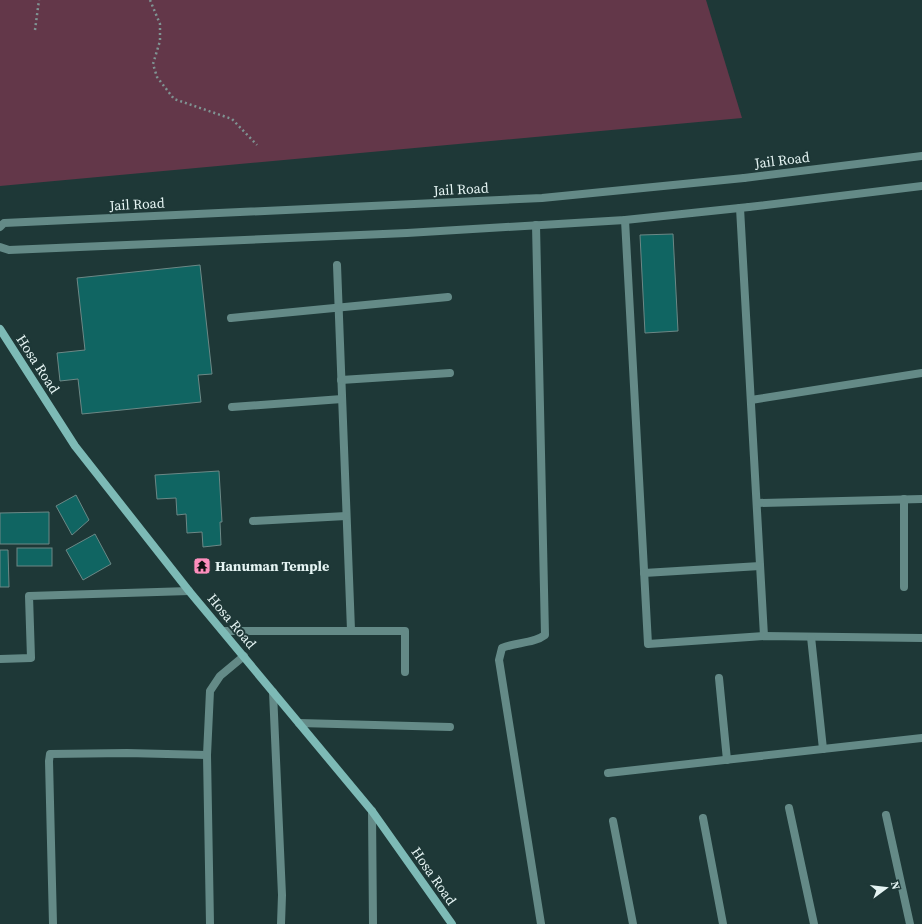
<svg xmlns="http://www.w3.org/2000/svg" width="922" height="924" font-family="'Source Serif 4',serif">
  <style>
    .green { fill: #633749 }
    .building { fill: #106562; stroke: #6c8886 }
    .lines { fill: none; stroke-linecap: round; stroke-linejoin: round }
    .path { stroke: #7f9493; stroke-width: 2.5; stroke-dasharray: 2 3; stroke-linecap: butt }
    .lane { stroke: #648a87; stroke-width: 8 }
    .street { stroke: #648a87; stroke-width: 8 }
    .secondary { stroke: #7dbab6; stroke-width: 8 }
    .labels { text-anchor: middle; stroke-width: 4; stroke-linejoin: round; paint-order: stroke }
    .street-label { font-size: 14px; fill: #e5f4f3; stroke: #1e3837 }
    .poi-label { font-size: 14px; font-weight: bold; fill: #e5f4f3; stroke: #1e3837; text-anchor: start }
  </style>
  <rect width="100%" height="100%" fill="#1e3837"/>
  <polygon class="green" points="0,0 706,0 742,118 0,186"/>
  <g class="building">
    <polygon points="673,234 678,331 645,333 640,235"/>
    <polygon points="200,265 212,374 198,375 201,402 82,414 78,379 60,381 57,353 85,350 77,278"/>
    <polygon points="219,471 222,522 220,522 221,545 203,547 202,532 187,533 186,514 177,515 176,498 157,499 155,475"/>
    <polygon points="76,495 89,520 72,535 56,506"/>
    <polygon points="49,512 49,544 0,544 0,513"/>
    <polygon points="95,534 111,564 83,580 66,550"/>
    <rect x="17" y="548" width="35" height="18"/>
    <polygon points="0,550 8,550 9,587 0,587"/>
  </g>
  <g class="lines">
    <g class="path">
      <polyline points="150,0 160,24 160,41 153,64 157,77 174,99 232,119 257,145"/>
      <polyline points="35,30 39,0"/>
    </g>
    <g class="lane">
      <polyline points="744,178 922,156"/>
      <polyline points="749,207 922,186"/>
    </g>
    <g class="street">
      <polyline points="740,208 764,636"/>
      <polyline points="625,220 648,644 764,636 922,638"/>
      <path d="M536 225 545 635C533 644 516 642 502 648L499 660 541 924"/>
      <polyline points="0,227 4,223 542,198 744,178"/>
      <polyline points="0,247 9,250 407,233 625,220 749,207"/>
      <polyline points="337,265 351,630"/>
      <polyline points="231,318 448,297"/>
      <polyline points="341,380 450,373"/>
      <polyline points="751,400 922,373"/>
      <polyline points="232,407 342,399"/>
      <polyline points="757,503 922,499"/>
      <polyline points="253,521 346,516"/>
      <polyline points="644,573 760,566"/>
      <polyline points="904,587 904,499"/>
      <polyline points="224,631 405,631 405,672"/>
      <polyline points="811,637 823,749"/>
      <polyline points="0,659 31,658 29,596 189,591"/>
      <polyline points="719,678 727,760"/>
      <polyline points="273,692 282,895 281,924"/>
      <polyline points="299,723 450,727"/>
      <polyline points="608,773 922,738"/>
      <polyline points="789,808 814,924"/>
      <polyline points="372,811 373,924"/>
      <polyline points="886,815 910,924"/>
      <polyline points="703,818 723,924"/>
      <polyline points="613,821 633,924"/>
      <polyline points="53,924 49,761 50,754 127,753 207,755"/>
      <polyline points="210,924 207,755 210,691 220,676 244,656"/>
    </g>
    <polyline class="secondary" points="0,329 75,446 189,591 372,811 452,924"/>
  </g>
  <defs>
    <g id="temple-square" transform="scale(0.9)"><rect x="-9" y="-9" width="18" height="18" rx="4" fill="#fe8ebd" stroke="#1e3837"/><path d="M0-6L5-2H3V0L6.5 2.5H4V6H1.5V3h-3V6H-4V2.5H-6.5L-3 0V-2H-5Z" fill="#111"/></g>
  </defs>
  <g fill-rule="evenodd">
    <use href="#temple-square" x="202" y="566"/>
  </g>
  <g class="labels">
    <g class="street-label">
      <text transform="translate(782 160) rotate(-7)" y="5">Jail Road</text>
      <text transform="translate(461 189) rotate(-3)" y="5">Jail Road</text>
      <text transform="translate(137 204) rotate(-3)" y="5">Jail Road</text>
      <text transform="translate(38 364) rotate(57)" y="5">Hosa Road</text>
      <text transform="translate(232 621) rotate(50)" y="5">Hosa Road</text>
      <text transform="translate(434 876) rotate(55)" y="5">Hosa Road</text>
    </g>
    <g class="poi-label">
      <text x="215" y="571">Hanuman Temple</text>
    </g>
  </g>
  <g transform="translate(886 888) rotate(75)" stroke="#1e3837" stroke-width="3" paint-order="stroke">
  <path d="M0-3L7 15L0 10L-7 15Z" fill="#e5f4f3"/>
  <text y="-6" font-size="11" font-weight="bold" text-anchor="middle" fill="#e5f4f3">N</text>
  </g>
</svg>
